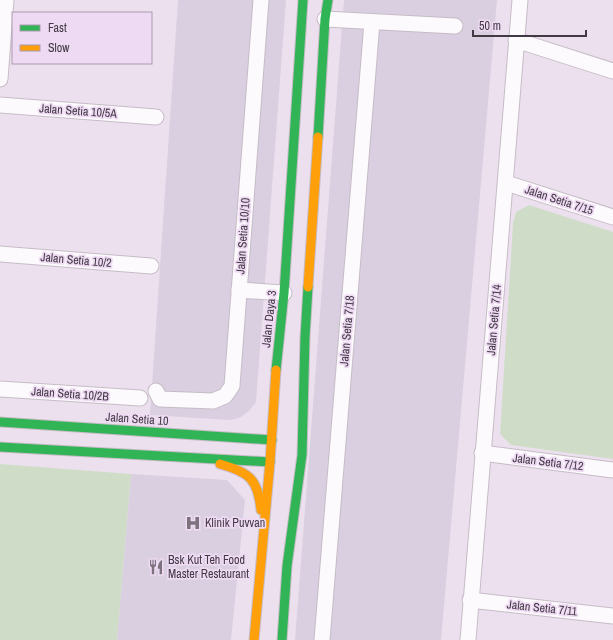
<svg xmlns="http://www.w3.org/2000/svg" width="613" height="640" font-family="'Archivo Narrow',sans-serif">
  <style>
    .commercial { fill: #dacfe0 }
    .green { fill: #cfddc8 }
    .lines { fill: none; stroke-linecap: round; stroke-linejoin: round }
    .street-casing { stroke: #c6bcc7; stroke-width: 17 }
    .fast-casing { stroke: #c6bcc7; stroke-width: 11 }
    .slow-casing { stroke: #c6bcc7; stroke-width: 11 }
    .street { stroke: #fcfafc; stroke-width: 15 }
    .fast { stroke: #30b455; stroke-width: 9 }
    .slow { stroke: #ff9f0a; stroke-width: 9 }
    .labels { text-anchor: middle; stroke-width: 3.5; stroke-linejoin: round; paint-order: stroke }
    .street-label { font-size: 12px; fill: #413943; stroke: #efdaf4 }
    .poi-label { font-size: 12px; fill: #413943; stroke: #efdaf4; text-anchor: start }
  </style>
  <rect width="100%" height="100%" fill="#ece0ee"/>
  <g class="commercial">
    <polygon points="178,0 286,0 256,402 249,411 241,417 231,420 150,415"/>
    <polygon points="344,0 497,0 441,640 295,640"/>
    <polygon points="131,474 227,480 245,500 231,640 117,640"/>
  </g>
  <g class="green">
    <polygon points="529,205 613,232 613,459 511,445 500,434 513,223 516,212"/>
    <polygon points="0,464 131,474 117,640 0,640"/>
  </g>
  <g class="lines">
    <g class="street-casing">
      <g id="street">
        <polyline points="325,19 455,26"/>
        <polyline points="516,40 613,71"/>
        <polyline points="0,79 6,0"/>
        <polyline points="0,105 156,117"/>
        <polyline points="506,183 613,217"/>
        <polyline points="0,254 151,266"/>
        <polyline points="239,290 284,293"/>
        <polyline points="0,389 140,398"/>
        <polyline points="156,391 160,399 213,401 225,396 232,386 261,0"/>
        <polyline points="482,453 613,470"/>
        <polyline points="470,600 613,616"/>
        <polyline points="322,640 372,22"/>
        <polyline points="468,640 520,0"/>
      </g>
    </g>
    <g class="fast-casing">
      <g id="fast">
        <polyline points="318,137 325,19 328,0"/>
        <polyline points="276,370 284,293 303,0"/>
        <polyline points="0,422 272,440"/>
        <polyline points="0,447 270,462"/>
        <polyline points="282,640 287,566 302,455 305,337 308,287"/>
      </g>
    </g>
    <g class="slow-casing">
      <g id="slow">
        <polyline points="308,287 318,137"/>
        <path d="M220 464C249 472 258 479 261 510"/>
        <polyline points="254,640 270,462 276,370"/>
      </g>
    </g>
    <use href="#street" class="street"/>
    <use href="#fast" class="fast"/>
    <use href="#slow" class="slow"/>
  </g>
  <defs>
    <g id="hospital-bare" transform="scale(1.2)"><path d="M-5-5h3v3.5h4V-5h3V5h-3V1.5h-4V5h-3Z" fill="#7d737f" stroke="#efdaf4" stroke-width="2.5" paint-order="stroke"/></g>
    <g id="restaurant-bare" transform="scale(1.2)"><path d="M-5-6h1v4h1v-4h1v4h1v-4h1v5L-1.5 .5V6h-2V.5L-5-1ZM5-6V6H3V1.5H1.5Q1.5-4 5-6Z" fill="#7d737f" stroke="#efdaf4" stroke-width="2.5" paint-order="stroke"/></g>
  </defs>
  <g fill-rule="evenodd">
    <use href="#hospital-bare" x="193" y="523"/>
    <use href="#restaurant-bare" x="156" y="567"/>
  </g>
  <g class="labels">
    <g class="street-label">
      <text transform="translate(78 111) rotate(4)" y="4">Jalan Setia 10/5A</text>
      <text transform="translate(559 200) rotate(18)" y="4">Jalan Setia 7/15</text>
      <text transform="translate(243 236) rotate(-86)" y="4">Jalan Setia 10/10</text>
      <text transform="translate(76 260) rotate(5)" y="4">Jalan Setia 10/2</text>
      <text transform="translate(269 319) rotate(-84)" y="4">Jalan Daya 3</text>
      <text transform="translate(494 320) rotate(-85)" y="4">Jalan Setia 7/14</text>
      <text transform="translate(347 331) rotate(-85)" y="4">Jalan Setia 7/18</text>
      <text transform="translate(70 394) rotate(4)" y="4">Jalan Setia 10/2B</text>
      <text transform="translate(137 419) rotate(4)" y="4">Jalan Setia 10</text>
      <text transform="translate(548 462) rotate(7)" y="4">Jalan Setia 7/12</text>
      <text transform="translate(542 608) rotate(6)" y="4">Jalan Setia 7/11</text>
    </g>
    <g class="poi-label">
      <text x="205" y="527">Klinik Puvvan</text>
      <text x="168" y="564">Bsk Kut Teh Food<tspan x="168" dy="14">Master Restaurant</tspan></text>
    </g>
  </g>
  <rect x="12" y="12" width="140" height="52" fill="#efdaf4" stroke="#a99aad"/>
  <rect x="20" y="25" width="20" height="6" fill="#30b455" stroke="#a99aad"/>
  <text x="48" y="32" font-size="12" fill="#413943">Fast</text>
  <rect x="20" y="45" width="20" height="6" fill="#ff9f0a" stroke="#a99aad"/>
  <text x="48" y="52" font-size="12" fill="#413943">Slow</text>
  <path d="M473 30v6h113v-6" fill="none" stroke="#413943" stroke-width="2"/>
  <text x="479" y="30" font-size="12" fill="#413943" stroke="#efdaf4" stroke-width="3" paint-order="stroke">50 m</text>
</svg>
